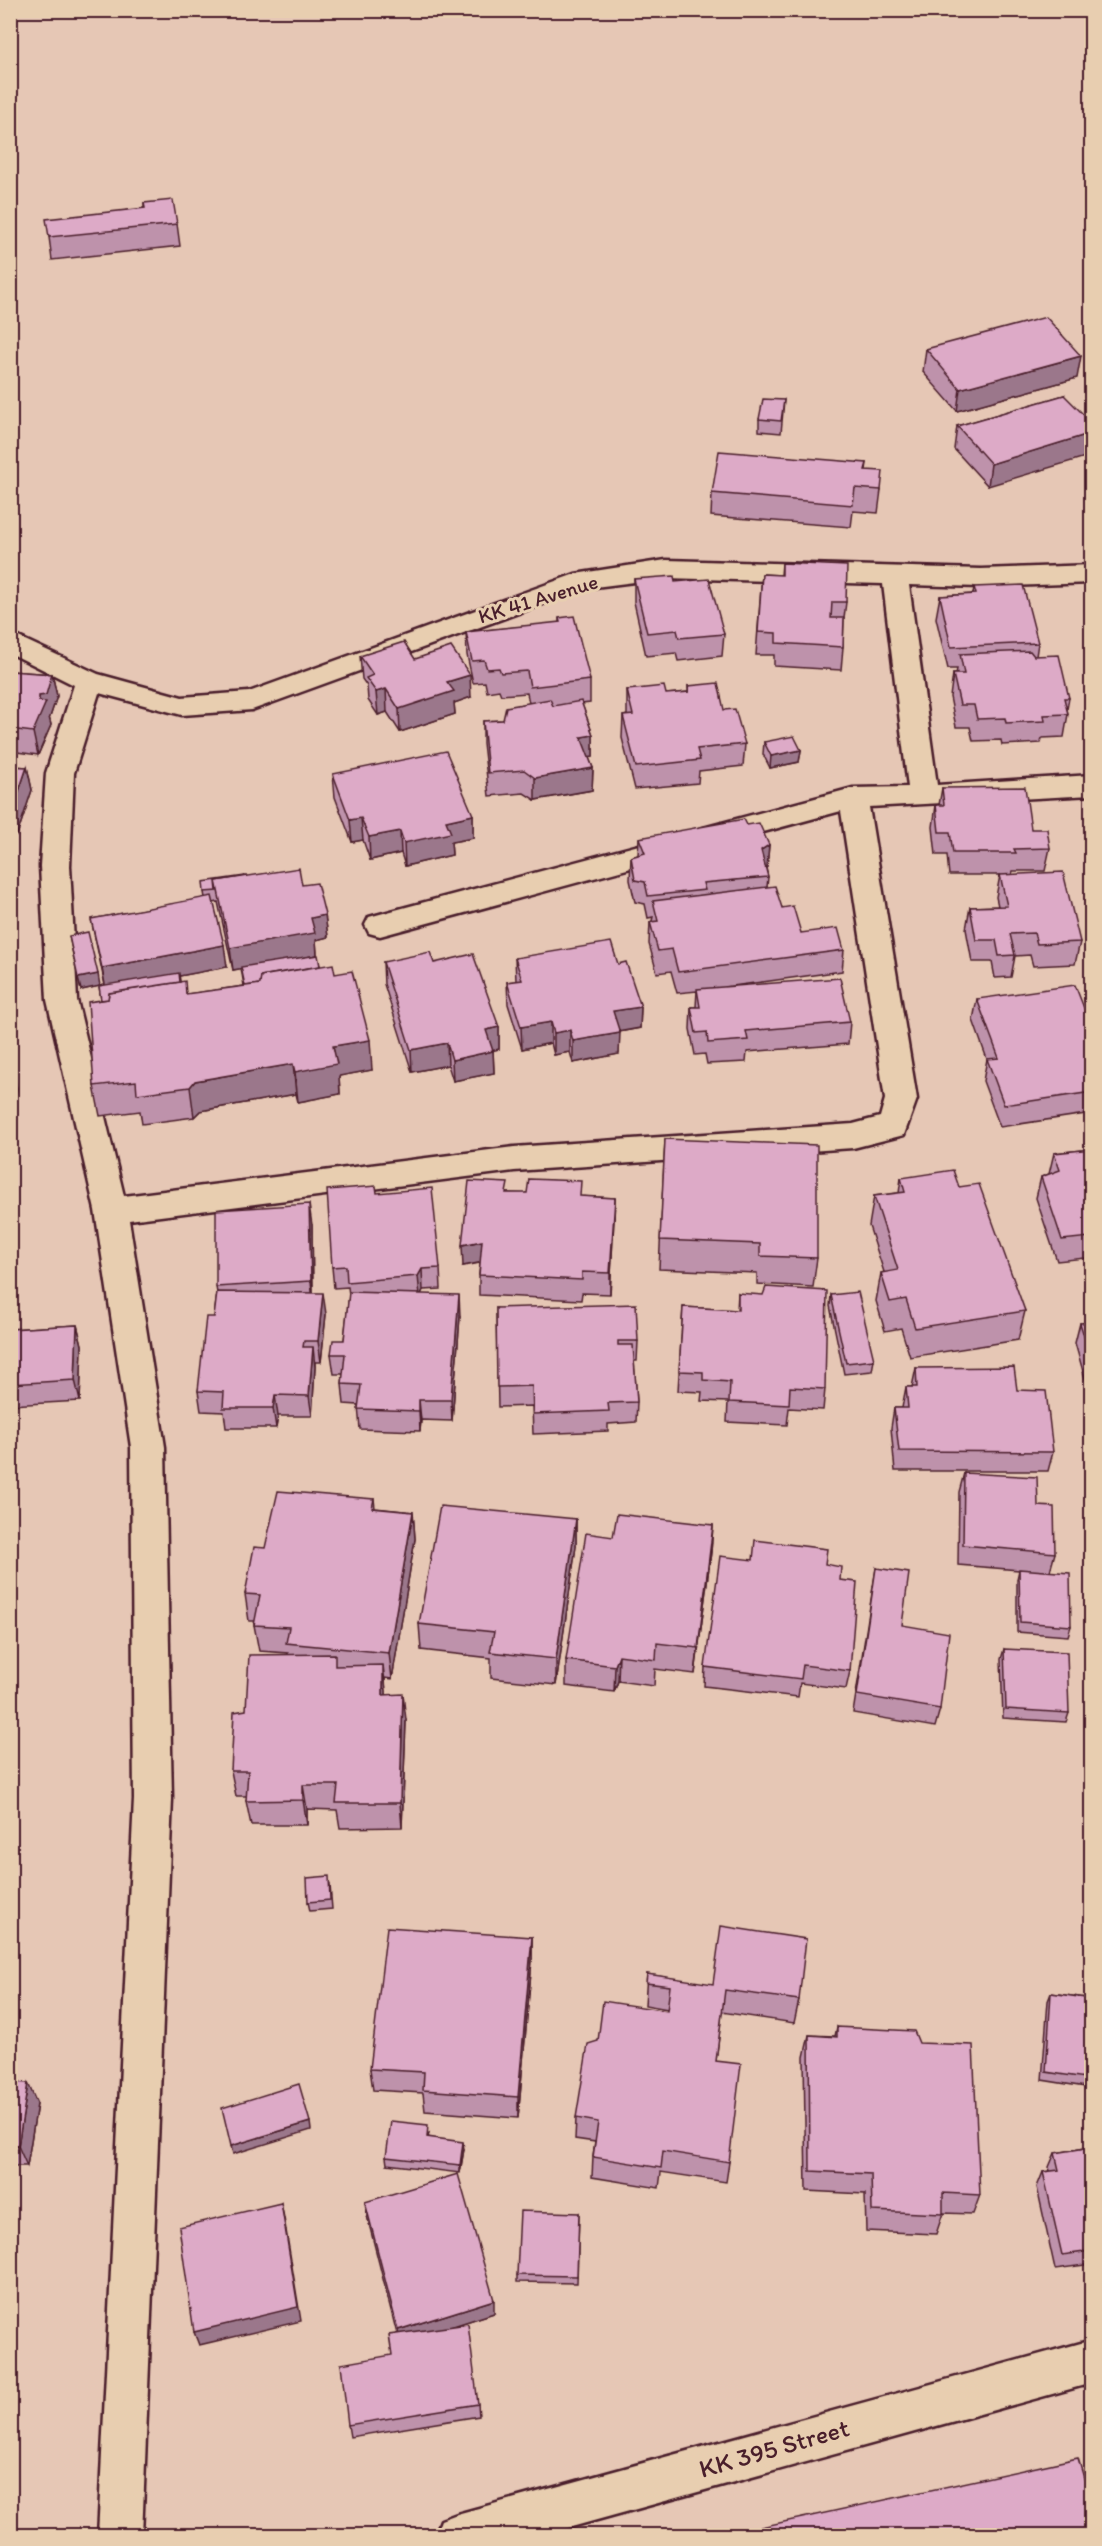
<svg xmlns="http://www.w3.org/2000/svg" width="1102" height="2546" font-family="Itim,sans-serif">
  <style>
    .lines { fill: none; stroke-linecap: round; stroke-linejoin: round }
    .minor-casing { stroke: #4a1f2b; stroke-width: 5 }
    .tertiary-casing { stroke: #4a1f2b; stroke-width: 5 }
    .minor { fill: #e8ceb0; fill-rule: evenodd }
    .tertiary { fill: #e8ceb0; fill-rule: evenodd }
    .wall { fill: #be92ab; stroke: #4a1f2b; stroke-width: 1.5; fill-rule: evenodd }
    .shaded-wall { fill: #9b778b; stroke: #4a1f2b; stroke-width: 1.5 }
    .building { fill: #ddaac7; stroke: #4a1f2b; stroke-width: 1.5 }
    .labels { text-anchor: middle; stroke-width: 6; stroke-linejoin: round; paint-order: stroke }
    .street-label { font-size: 21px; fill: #4a1f2b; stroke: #e8ceb0 }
    .near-street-label { font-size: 26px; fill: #4a1f2b; stroke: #e8ceb0 }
  </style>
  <rect width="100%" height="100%" fill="#e6c7b5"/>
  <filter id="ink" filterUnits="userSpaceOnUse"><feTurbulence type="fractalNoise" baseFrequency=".0167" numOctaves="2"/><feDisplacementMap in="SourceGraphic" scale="12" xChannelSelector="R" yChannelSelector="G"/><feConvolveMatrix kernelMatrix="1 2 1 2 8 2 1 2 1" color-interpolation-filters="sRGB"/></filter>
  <g filter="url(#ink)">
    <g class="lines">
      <g class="minor-casing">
        <path id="minor" d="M666 560 981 569 1092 565V583L981 587 909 585 937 785 1092 775V795L869 807 917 1099 904 1135 853 1148 514 1171 129 1220 165 1447 172 1799 142 2536H98L134 1799 131 1447 95 1210 47 1000 40 866 46 773 74 685 10 653V633L98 674 182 697 249 692 575 574ZM666 578 883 584 908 787 853 788 380 914 369 917 365 925 369 933 380 936 841 811 885 1099 880 1117 853 1124 514 1147 124 1196 77 1000 70 866 74 773 99 693 182 715 252 710 587 588Z"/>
      </g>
      <g class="tertiary-casing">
        <polygon id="tertiary" points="1092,2340 1092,2383 539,2536 435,2536 441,2520 457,2514"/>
      </g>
      <use href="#minor" class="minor"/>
      <use href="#tertiary" class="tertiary"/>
    </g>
    <g class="wall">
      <polygon points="144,203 177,224 180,246 52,260 49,237 144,208"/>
      <polygon points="926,349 1077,378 957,411 923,372"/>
      <polygon points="1064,395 988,486 954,449 957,426"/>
      <polygon points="784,400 781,433 759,431 759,419"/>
      <polygon points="867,463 866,470 881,490 878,513 853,511 851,527 711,516 712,493"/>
      <polygon points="782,563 846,602 844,618 843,647 841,670 774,666 774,655 756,655 762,574 781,575"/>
      <polygon points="634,579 675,582 724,634 722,656 678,661 676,653 646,656 634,602"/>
      <polygon points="974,587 1038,643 1036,656 1069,698 1067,709 1068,714 1064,737 1042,738 1041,743 1002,745 1001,740 973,741 970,727 956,727 950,697 953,674 956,674 957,669 948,669 936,618 940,596 973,594"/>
      <polygon points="559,618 590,680 590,703 582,704 593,735 593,757 589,758 593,768 592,790 535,800 524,793 489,796 483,743 483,721 503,720 529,703 527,693 501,695 499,690 487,692 485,682 473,683 467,655 466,632 559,623"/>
      <polygon points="360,656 415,659 471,697 454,703 455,714 400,732 387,712 378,715 368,700 367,686 362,679"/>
      <polygon points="10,671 52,674 57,696 50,717 49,717 51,725 38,755 10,751"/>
      <polygon points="688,686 724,710 745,744 743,766 699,771 698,783 635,789 622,738 623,716 627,715 627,690 666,694 688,692"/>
      <polygon points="764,742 801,750 799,762 770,768 763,754"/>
      <polygon points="10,758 12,766 27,767 32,790 17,835 10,834"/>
      <polygon points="333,774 473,815 473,838 451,842 452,855 405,866 401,853 370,860 363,840 352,842 335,797"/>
      <polygon points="942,788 1031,829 1050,848 1045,871 1013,871 1012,874 1080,942 1075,964 1033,966 1030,955 1015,956 1011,977 995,978 992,962 972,962 966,929 970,907 998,906 996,897 1000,875 949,875 947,855 936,855 933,827 936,805 939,805"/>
      <polygon points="747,825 769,845 767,867 766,868 768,877 767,887 801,933 844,950 842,971 725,987 850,1022 848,1044 747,1052 746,1062 707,1064 705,1054 695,1055 690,1029 691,1007 696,1007 697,991 677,993 671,971 657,973 649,944 650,922 652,921 653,917 648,918 645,904 635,902 630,880 631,857 638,855 639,838"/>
      <path d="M245 876 302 885 325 915 328 937 316 940 317 955 320 966 335 974 372 1070 339 1076 340 1094 298 1102 296 1094 200 1111 194 1117 142 1124 140 1111 100 1116 94 1086 101 1000 99 986 81 990 69 936 100 986 105 985 91 919 205 898 204 892ZM218 902 233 970 241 968 244 986 187 994 180 982 179 976 227 967 213 903Z"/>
      <polygon points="515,958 618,964 641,1007 640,1028 619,1032 619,1054 573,1063 570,1052 554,1055 551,1043 522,1049 508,1004 507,982 516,981"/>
      <polygon points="383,962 434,963 499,1027 499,1049 493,1050 494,1073 453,1081 448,1065 412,1072 384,984"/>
      <polygon points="977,999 1084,1008 1092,1007 1092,1113 1000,1127 983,1081 987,1059 973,1020"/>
      <polygon points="665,1139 817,1258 813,1287 757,1284 757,1273 659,1269"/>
      <polygon points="1092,1149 1092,1275 1090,1275 1085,1258 1057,1261 1036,1198 1041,1177 1049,1174 1054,1153"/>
      <polygon points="901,1178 959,1187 1025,1311 1018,1340 910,1357 901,1328 885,1331 876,1301 881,1273 884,1272 869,1226 874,1196 899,1193"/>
      <polygon points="377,1193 440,1268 441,1289 423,1290 421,1294 460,1316 452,1421 421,1420 420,1431 360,1429 358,1405 344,1404 342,1384 343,1374 334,1374 331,1354 344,1340 349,1295 348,1287 334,1288 332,1267"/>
      <polygon points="508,1193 615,1198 610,1294 582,1293 581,1300 479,1295 479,1275 480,1263 463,1266"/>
      <polygon points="312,1225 313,1293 326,1314 321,1362 315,1362 315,1367 312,1416 278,1416 276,1428 226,1428 224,1412 201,1411 198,1391 214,1317 217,1293 216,1287"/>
      <polygon points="738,1293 825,1389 823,1410 789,1408 787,1425 727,1422 728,1402 701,1401 702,1392 678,1391 683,1307 737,1310"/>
      <polygon points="831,1295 874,1360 872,1371 844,1374 830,1306"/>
      <polygon points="496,1308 638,1341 637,1361 634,1361 637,1402 636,1422 608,1424 608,1431 533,1434 532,1406 498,1407"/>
      <polygon points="1092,1322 1092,1403 1075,1343 1080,1323"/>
      <polygon points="77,1325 82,1345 80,1401 10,1405 10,1329"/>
      <polygon points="916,1368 1017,1390 1053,1452 1048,1471 895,1471 891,1428 894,1408 902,1408 906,1387 912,1387"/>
      <polygon points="964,1473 1038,1506 1055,1553 1050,1571 1071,1626 1068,1636 1017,1632 1017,1579 1019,1570 958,1565 959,1492"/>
      <polygon points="374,1499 375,1508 413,1512 415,1539 392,1679 385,1678 386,1695 406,1720 402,1827 340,1828 337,1810 307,1809 307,1825 251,1825 246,1801 247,1796 236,1796 231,1771 246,1710 288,1655 288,1653 259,1651 254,1625 255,1621 249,1621 245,1594 265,1548"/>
      <polygon points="576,1519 576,1546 556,1685 491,1678 491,1658 421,1650 419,1624"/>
      <polygon points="713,1525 711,1552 695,1674 655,1669 654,1686 618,1681 614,1692 566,1686 566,1660 613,1537"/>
      <polygon points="753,1560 825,1564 840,1580 850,1671 846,1689 800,1683 798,1697 704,1686 705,1667"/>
      <polygon points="876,1568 940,1709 935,1727 853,1713"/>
      <polygon points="1004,1649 1069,1713 1066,1722 1003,1718 1001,1659"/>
      <polygon points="330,1885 332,1909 310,1911 308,1902"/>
      <polygon points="532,1937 532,1960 518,2118 425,2111 423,2093 373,2090 370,2069"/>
      <polygon points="647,1974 799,2000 794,2023 722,2012 716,2061 729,2162 726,2182 661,2172 659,2188 592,2177 593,2157 595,2142 575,2139 576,2118 598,2041 667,2011 667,2009 645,2005"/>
      <polygon points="1051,1993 1092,1999 1092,2088 1042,2080 1048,2001"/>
      <polygon points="837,2027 980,2195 973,2214 943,2213 936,2234 866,2231 865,2194 806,2191 804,2057 809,2035 835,2036"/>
      <polygon points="10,2050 17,2066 14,2082 37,2104 27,2166 10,2166"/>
      <polygon points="429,2133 428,2137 464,2149 460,2173 387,2164 386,2157"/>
      <polygon points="1092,2147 1092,2264 1055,2269 1037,2187 1043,2172 1050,2171 1049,2167 1055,2153"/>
      <polygon points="365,2202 494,2313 453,2326 478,2404 479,2416 350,2437 348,2425 392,2355 397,2334 367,2216"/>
      <polygon points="579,2213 577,2283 517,2282 517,2275"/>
    </g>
    <g class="shaded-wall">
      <polygon points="1081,356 1077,378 957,411 960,389"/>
      <polygon points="1092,433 1092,455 988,486 991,464"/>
      <polygon points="52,674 57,696 50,717 49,717 51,725 38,755 33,732 39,701 39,696"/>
      <polygon points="470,675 471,697 454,703 455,714 400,732 399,709 447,682"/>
      <polygon points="386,689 387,712 378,715 376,692"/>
      <polygon points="593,735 593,757 581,759 581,737"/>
      <polygon points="801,750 799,762 770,768 771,756"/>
      <polygon points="27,767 32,790 17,835 12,812"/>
      <polygon points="593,768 592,790 535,800 535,778"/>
      <polygon points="473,815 473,838 451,842 452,855 405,866 404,843 446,821"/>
      <polygon points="361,818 363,840 352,842 350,820"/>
      <polygon points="400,831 401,853 370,860 369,837"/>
      <polygon points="769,845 767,867 759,872 761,850"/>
      <polygon points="325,915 328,937 316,940 317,955 233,970 230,948 311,918"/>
      <polygon points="224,945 227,967 106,990 102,968"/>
      <polygon points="98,974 100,986 81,990 78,978"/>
      <polygon points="10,981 15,999 10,1024"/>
      <polygon points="641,1007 640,1028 612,1033 613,1011"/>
      <polygon points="551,1022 551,1043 522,1049 521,1027"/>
      <polygon points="499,1027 499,1049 487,1052 486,1030"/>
      <polygon points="570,1030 570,1052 554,1055 554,1033"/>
      <polygon points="620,1033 619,1054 573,1063 573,1041"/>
      <polygon points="370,1040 372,1070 339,1076 340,1094 298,1102 295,1072 333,1046"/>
      <polygon points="447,1043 448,1065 412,1072 411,1050"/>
      <polygon points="493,1051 494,1073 453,1081 452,1060"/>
      <polygon points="293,1064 296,1094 200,1111 194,1117 190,1087 195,1081"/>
      <polygon points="12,1067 17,1088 12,1129 10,1122 10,1079"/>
      <polygon points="615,1198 614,1219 610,1294 610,1273"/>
      <polygon points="309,1204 312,1225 313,1302 311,1281"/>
      <polygon points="482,1241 483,1262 463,1266 462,1245"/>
      <polygon points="422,1269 423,1290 420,1296 418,1276"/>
      <polygon points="323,1293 326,1314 321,1362 318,1341"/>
      <polygon points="459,1295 460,1316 452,1421 451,1400"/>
      <polygon points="77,1325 82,1345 80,1401 75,1380"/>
      <polygon points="313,1347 315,1367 312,1416 309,1396"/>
      <polygon points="275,1395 278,1416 276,1428 273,1408"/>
      <polygon points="419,1400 421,1420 420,1431 419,1411"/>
      <polygon points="413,1512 415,1539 392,1679 389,1653"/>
      <polygon points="576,1519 576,1546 556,1685 556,1659"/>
      <polygon points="713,1525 711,1552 695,1674 698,1648"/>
      <polygon points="619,1655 618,1681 614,1692 615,1666"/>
      <polygon points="383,1665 386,1691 386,1720 383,1695"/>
      <polygon points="403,1694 406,1720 402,1827 400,1803"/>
      <polygon points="303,1785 307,1809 307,1825 303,1800"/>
      <polygon points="532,1937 532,1960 518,2118 518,2097"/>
      <polygon points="10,2050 17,2066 11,2103 10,2102"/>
      <polygon points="28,2083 37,2104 27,2166 18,2146"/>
      <polygon points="310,2122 311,2130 233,2154 231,2146"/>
      <polygon points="463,2142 464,2149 460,2173 460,2165"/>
      <polygon points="281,2203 284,2218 301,2321 199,2345 194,2332"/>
      <polygon points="494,2300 494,2313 400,2343 398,2330"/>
    </g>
    <g class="building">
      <polygon points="173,200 177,224 49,237 46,219 145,208 144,203"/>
      <polygon points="1046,317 1081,356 960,389 926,349"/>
      <polygon points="1064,395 1092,423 1092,433 991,464 957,426"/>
      <polygon points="763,399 784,400 781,421 759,419"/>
      <polygon points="719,451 867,463 865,470 883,471 881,490 855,488 853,505 712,493"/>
      <polygon points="782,563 847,566 846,602 832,602 831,618 844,618 843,647 776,643 776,633 758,632 762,574 782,575"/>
      <polygon points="674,576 675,582 709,579 724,634 679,638 677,630 647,633 634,579"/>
      <polygon points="1023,585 1038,643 951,647 940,596 976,594 974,587"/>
      <polygon points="574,616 590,680 530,687 527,671 501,673 499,668 487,669 484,660 472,661 466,632 560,622 559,618"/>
      <polygon points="404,642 415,659 451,647 470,675 447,682 454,691 399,709 386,689 376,692 366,678 373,675 360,656"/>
      <polygon points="1030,651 1034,656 1059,655 1069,698 1064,698 1068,714 1044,715 1045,721 1006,723 1005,718 977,719 974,705 960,705 953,674 964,674 960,654"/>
      <polygon points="10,671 52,674 46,695 39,696 39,701 46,702 33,732 10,729"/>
      <polygon points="718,683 724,710 735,709 745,744 697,749 700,760 636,767 623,716 633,715 627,690 664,686 666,694 689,692 688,686"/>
      <polygon points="550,699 553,706 581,701 593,735 581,737 593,768 535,778 524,770 488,773 483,721 503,720 506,707"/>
      <polygon points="794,736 801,750 771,756 764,742"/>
      <polygon points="446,751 473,815 446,821 451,833 404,843 400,831 369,837 361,818 350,820 333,774"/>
      <polygon points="10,766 27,767 12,812 10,812"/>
      <polygon points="1025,787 1031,829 1047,829 1050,848 1014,849 1016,853 953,853 950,832 939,832 936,805 944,805 942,788"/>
      <polygon points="744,819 747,825 759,823 769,845 761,850 768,877 703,883 705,890 648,896 645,882 635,880 631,857 645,853 639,838"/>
      <polygon points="299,868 302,885 317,883 325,915 311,918 315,933 230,948 216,881"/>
      <polygon points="1063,872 1080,942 1037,944 1034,933 1010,934 1015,955 999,956 996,940 976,940 970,907 1007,906 1000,875"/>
      <polygon points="245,876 216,881 217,891 204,892 203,882"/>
      <polygon points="775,886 782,908 793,906 801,933 838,928 844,950 678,972 672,949 658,951 650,922 658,921 653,901"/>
      <polygon points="212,896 224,945 102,968 91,919"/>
      <polygon points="88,932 98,974 78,978 69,936"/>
      <polygon points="611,942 618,964 626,962 641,1007 613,1011 620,1033 573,1041 570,1030 554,1033 551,1022 521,1027 507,982 522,980 515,958"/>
      <polygon points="430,952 434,963 473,954 499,1027 486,1030 493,1051 452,1060 447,1043 411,1050 383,962"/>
      <polygon points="318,955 320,966 261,976 260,984 245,986 241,967"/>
      <polygon points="333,964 335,974 352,971 370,1040 333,1046 337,1064 295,1072 293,1064 195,1081 190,1087 137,1094 136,1081 94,1086 88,1002 108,999 109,993 185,981 186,994 260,984 261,976"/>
      <polygon points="179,973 180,982 109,993 108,999 101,1000 99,986"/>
      <polygon points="840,978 850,1022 746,1031 748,1040 708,1043 707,1032 696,1033 691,1007 700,1007 697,989"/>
      <polygon points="1075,985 1084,1008 1092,1007 1092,1092 1004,1105 987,1059 999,1058 977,999"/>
      <polygon points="665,1139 817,1145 817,1258 760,1256 760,1244 660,1240"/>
      <polygon points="1092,1149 1092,1242 1090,1237 1062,1240 1041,1177 1060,1170 1054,1153"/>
      <polygon points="953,1170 959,1187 979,1184 1025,1311 915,1328 906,1299 890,1302 881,1273 898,1270 874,1196 905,1192 901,1178"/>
      <polygon points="529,1179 581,1181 580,1196 615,1198 610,1273 582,1272 582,1280 479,1275 482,1241 462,1245 469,1181 508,1183 506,1193 527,1193"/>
      <polygon points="376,1186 377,1193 432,1188 440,1268 422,1269 418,1276 347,1282 346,1266 332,1267 327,1190"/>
      <polygon points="309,1204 311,1281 216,1287 216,1210"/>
      <polygon points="766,1287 827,1291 825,1389 790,1387 789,1405 729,1402 730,1382 703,1380 703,1372 679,1371 683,1307 738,1310 738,1293 763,1295"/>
      <polygon points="217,1292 323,1293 318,1341 304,1341 303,1347 313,1347 309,1396 275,1395 273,1408 223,1408 224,1392 198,1391 206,1317 214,1317"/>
      <polygon points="349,1292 459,1295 451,1400 419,1400 419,1411 358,1409 361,1385 342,1384 345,1354 331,1354 333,1340 344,1340"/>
      <polygon points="858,1292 874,1360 846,1363 831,1295"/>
      <polygon points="636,1304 638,1341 618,1341 618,1345 633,1345 637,1402 608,1403 609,1411 533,1414 532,1386 497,1387 496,1308"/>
      <polygon points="1092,1322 1092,1362 1080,1323"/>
      <polygon points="77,1325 75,1380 10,1384 10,1329"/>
      <polygon points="1014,1367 1017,1390 1046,1391 1053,1452 899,1451 894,1408 908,1408 906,1387 917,1387 916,1368"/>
      <polygon points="964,1473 1037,1477 1038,1506 1054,1507 1055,1553 963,1545"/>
      <polygon points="278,1491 374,1499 372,1508 413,1512 389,1653 286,1643 289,1627 254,1625 260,1595 245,1594 254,1547 265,1548"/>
      <polygon points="440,1506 576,1519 556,1659 490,1652 494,1632 419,1624"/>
      <polygon points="617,1514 713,1525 698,1648 657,1643 656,1660 619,1655 615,1666 566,1660 586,1533 613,1537"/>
      <polygon points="755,1540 827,1549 825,1564 841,1567 840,1580 857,1582 850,1671 803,1665 801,1679 705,1667 720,1556 753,1560"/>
      <polygon points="876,1568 909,1573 902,1625 949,1633 940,1709 857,1695"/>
      <polygon points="1019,1569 1070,1573 1071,1626 1020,1622"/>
      <polygon points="1004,1649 1067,1652 1069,1713 1006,1709"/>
      <polygon points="335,1654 335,1666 383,1665 383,1695 403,1694 400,1803 336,1803 338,1785 303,1785 303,1800 246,1801 248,1771 231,1771 234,1712 246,1710 249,1655"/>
      <polygon points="329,1876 330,1900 308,1902 307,1878"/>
      <polygon points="721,1926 806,1939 799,2000 725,1990 716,2061 741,2064 729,2162 663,2151 661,2168 593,2157 598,2122 576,2118 588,2044 598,2041 603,2001 667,2011 670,1986 646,1983 647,1974 713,1984"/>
      <polygon points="387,1927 532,1937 518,2097 423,2090 424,2072 370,2069"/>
      <polygon points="1051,1993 1092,1999 1092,2079 1046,2072"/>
      <polygon points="837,2027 914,2031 919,2043 973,2045 980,2195 943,2193 943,2214 872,2211 871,2174 810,2171 809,2035 837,2037"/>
      <polygon points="10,2082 28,2083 18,2146 10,2146"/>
      <polygon points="299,2084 310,2122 231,2146 222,2108"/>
      <polygon points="391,2121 428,2125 427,2137 463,2142 460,2165 386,2157"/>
      <polygon points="1092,2147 1092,2251 1062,2255 1043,2172 1059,2170 1055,2153"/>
      <polygon points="458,2174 494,2300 398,2330 365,2202"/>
      <polygon points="281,2203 298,2307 194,2332 179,2227"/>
      <polygon points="520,2211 579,2213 577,2276 517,2275"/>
      <polygon points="468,2324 478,2404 348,2425 341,2364 392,2355 389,2335"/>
      <polygon points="1078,2458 1092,2505 1092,2535 748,2535 747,2530"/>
    </g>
  </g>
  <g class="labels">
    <g class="street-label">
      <text transform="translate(538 599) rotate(-17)" y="7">KK 41 Avenue</text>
    </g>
    <g class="near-street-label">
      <text transform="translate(774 2448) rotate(-16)" y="9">KK 395 Street</text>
    </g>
  </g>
  <rect width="1102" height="2546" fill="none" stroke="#e8ceb0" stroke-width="36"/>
  <rect x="18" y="18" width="1066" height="2510" fill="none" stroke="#4a1f2b" stroke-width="2" filter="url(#ink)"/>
</svg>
